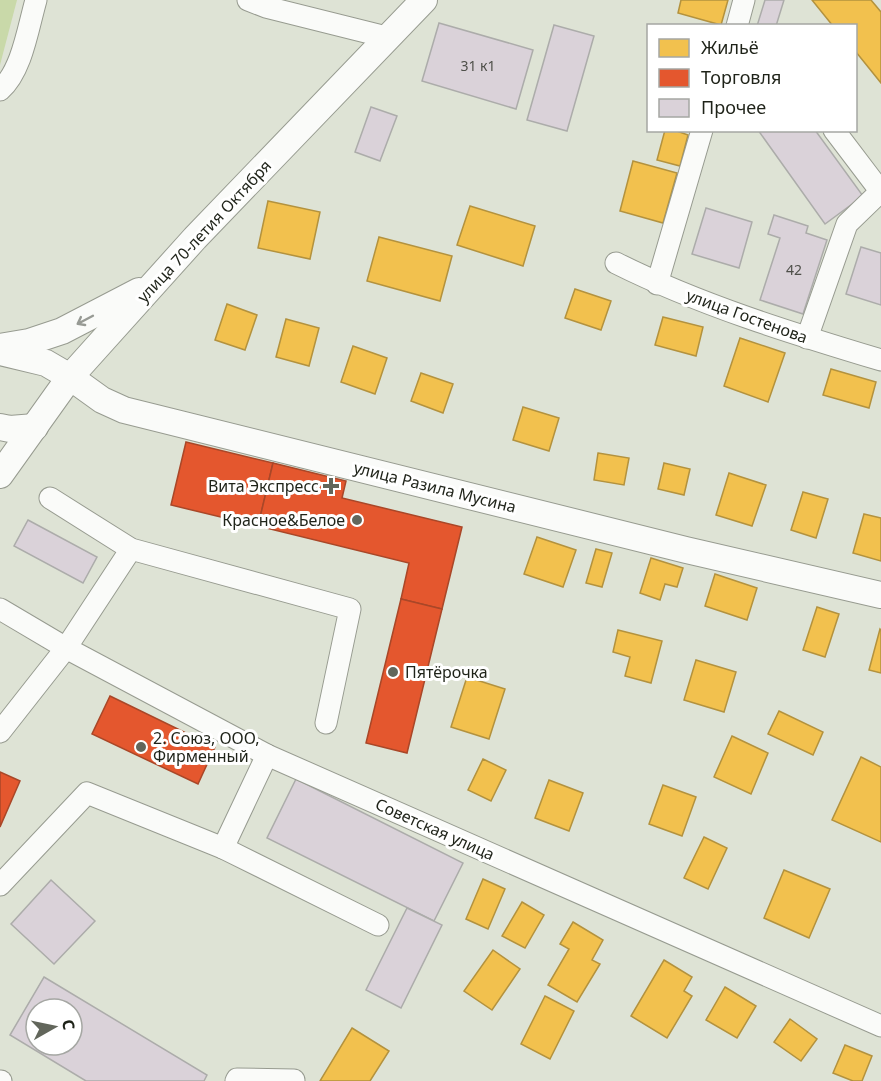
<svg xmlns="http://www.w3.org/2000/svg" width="881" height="1081" font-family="'Noto Sans',sans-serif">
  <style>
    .green { fill: #c9d9a9 }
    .homes { fill: #f2c14e; stroke: #b3923e; stroke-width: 1.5 }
    .shops { fill: #e4572e; stroke: #a94728; stroke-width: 1.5 }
    .building { fill: #dad2d9; stroke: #acacaa; stroke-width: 1.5; fill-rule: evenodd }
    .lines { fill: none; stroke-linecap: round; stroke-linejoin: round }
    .minor-casing { stroke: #979b90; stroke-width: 23 }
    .major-casing { stroke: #979b90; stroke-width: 28 }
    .minor { stroke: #fafbf9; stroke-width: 21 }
    .major { stroke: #fafbf9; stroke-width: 26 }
    .oneway { stroke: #979a94 }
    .poi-dot { fill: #62665b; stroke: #fff; stroke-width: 2 }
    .labels { text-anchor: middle; stroke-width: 6; stroke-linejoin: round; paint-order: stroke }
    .number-label { font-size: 14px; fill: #4e4f49 }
    .street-label { font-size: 16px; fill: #1f2319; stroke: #fff }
    .poi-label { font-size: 16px; fill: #1f2319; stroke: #fff; text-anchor: end }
  </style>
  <rect width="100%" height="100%" fill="#dee3d5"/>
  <polygon class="green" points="0,0 17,0 0,65"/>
  <g class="homes">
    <polygon points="681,0 728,0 721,25 678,13"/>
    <polygon points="812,0 871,0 881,12 881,83 856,52 856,26 833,26"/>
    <polygon points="665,130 674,130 688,135 680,166 657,160"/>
    <polygon points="633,161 677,173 663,223 620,211"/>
    <polygon points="268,201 320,212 310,259 258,248"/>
    <polygon points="470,206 535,226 523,266 457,245"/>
    <polygon points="379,237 452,256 440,301 367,281"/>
    <polygon points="575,289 611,301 601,330 565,318"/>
    <polygon points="227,304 257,315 245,350 215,340"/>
    <polygon points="663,317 703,327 696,356 655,345"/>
    <polygon points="286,319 319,328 309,366 276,357"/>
    <polygon points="740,338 785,353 768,402 724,386"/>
    <polygon points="353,346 387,358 375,394 341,382"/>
    <polygon points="831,369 876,382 869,408 823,395"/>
    <polygon points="421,373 453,384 443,413 411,401"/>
    <polygon points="523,407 559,418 549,451 513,440"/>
    <polygon points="598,453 629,458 624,485 594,480"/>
    <polygon points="664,463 690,469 684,495 658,489"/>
    <polygon points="729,473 766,485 752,526 716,515"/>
    <polygon points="803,492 828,499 816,538 791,530"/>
    <polygon points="864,514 881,518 881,561 853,553"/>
    <polygon points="537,537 576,550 563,587 524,574"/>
    <polygon points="596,549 612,553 602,587 586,583"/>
    <polygon points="651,558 683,568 677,587 665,584 660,600 640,593"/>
    <polygon points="715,574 757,588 747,620 705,606"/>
    <polygon points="817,607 839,614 825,657 803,650"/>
    <polygon points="880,629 881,630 881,673 869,670"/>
    <polygon points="618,630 662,641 651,683 625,676 630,657 613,652"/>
    <polygon points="696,660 736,672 724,712 684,700"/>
    <polygon points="467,677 505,689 489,739 451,727"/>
    <polygon points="779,711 823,732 813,755 768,734"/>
    <polygon points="732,736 768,753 751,794 714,777"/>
    <polygon points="861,757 881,767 881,842 832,820"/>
    <polygon points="483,759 506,770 491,801 468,790"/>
    <polygon points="549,780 583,793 569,831 535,818"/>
    <polygon points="663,785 696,797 682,836 649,824"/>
    <polygon points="704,837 727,848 708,889 684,878"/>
    <polygon points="784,870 830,889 809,938 764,918"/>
    <polygon points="483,879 505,889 488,929 466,919"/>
    <polygon points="522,902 544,915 525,948 502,936"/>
    <polygon points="573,922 603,940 592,960 600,964 577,1002 548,985 569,949 560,944"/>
    <polygon points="493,950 520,969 492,1010 464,991"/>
    <polygon points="664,960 692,977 684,991 692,996 667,1038 631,1016"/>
    <polygon points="725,987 756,1006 737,1038 706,1020"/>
    <polygon points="545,996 574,1011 550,1059 521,1044"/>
    <polygon points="790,1019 817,1039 801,1061 774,1042"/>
    <polygon points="352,1028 389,1051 370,1081 320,1081"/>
    <polygon points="845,1045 872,1056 862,1081 853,1081 833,1073"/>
  </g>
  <g class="shops">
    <polygon points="186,442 273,463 258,526 171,505"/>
    <polygon points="273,463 346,481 342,498 462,527 442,609 401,599 409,563 258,526"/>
    <polygon points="401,599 442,609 407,753 366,743"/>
    <polygon points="110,696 215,747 198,784 92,734"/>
    <polygon points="0,772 20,781 0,827"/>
  </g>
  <g class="building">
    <polygon points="765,0 784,0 776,26 757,26"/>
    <polygon points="439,23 533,50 516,109 422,81"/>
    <polygon points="554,25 594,36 567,131 527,120"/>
    <polygon points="371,107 397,116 380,161 355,152"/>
    <polygon points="758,130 815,130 863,196 825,224"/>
    <polygon points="706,208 752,222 739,268 692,254"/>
    <polygon points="774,215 808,226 806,233 827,240 803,314 760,300 780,238 768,234"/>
    <polygon points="861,247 881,253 881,305 846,294"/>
    <polygon points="28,520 97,557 83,583 14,546"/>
    <polygon points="296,779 463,863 434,921 267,838"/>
    <polygon points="51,880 95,921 54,964 11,924"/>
    <polygon points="407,908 442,925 401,1008 366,990"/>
    <path d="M44 977 207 1075 204 1081H86L10 1035ZM36 1009H72V1045H36Z"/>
  </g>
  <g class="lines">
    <g class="minor-casing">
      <g id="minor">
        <polyline points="248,0 266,7 386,37"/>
        <polyline points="737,26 744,0"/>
        <path d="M0 90C22 71 28 28 36 0"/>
        <polyline points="834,130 881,192"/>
        <path d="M616 263C700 305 791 333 881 360"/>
        <polyline points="657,284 702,130"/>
        <polyline points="807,338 847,224 881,191"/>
        <polyline points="50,498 131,549 350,609 326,723"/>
        <polyline points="0,609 66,648 267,755 881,1026"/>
        <polyline points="0,732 66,648 131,549"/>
        <polyline points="267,755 223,848 378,925"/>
        <polyline points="0,885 87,793 223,848"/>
        <polyline points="0,1081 1,1081"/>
        <polyline points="236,1081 237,1079 294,1080"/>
      </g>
    </g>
    <g class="major-casing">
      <g id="major">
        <polyline points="0,347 29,342 62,331 139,291"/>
        <polyline points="0,352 46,363 70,377 102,400 124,410 686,550 881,595"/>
        <polyline points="0,427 10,429 35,427"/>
        <polyline points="0,475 70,377 195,238 424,0"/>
      </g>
    </g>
    <use href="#minor" class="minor"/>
    <use href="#major" class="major"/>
  </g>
  <defs><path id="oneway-shaft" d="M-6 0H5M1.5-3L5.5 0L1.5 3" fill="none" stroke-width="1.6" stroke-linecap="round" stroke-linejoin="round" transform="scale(1.5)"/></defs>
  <use class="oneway" href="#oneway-shaft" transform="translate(85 320) rotate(152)"/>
  <g class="poi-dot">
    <path d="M328 477h6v6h6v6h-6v6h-6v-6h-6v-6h6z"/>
    <circle cx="357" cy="520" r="6"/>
    <circle cx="393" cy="672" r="6"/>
    <circle cx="141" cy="747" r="6"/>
  </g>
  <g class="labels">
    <g class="number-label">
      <text x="478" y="71">31 к1</text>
      <text x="794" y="275">42</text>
    </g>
    <g class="street-label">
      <text transform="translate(204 231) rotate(-47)" y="6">улица 70-летия Октября</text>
      <text transform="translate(747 316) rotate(20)" y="6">улица Гостенова</text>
      <text transform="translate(435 487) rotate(14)" y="6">улица Разила Мусина</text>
      <text transform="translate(435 829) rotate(24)" y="6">Советская улица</text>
    </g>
    <g class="poi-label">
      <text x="319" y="492">Вита Экспресс</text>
      <text x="345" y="526">Красное&amp;Белое</text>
      <text x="405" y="678" text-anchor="start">Пятёрочка</text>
      <text x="153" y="744" text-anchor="start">2. Союз, ООО,<tspan x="153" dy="18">Фирменный</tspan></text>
    </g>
  </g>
  <rect x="647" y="24" width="210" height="108" fill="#ffffff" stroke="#a5a7a3" stroke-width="1.5"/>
  <rect x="659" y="39" width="30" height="18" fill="#f2c14e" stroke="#a5a7a3" stroke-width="1.5"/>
  <text x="701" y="54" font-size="18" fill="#1f2319">Жильё</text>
  <rect x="659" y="69" width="30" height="18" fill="#e4572e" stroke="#a5a7a3" stroke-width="1.5"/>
  <text x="701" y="84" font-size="18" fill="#1f2319">Торговля</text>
  <rect x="659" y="99" width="30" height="18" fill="#dad2d9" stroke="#a5a7a3" stroke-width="1.5"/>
  <text x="701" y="114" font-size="18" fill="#1f2319">Прочее</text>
  <g transform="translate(54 1027) rotate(81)"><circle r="28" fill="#ffffff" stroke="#a5a7a3" stroke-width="1.5"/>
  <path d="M0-4.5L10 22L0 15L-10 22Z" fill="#62665b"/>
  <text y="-9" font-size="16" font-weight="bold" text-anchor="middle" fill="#1f2319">С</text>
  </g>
</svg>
